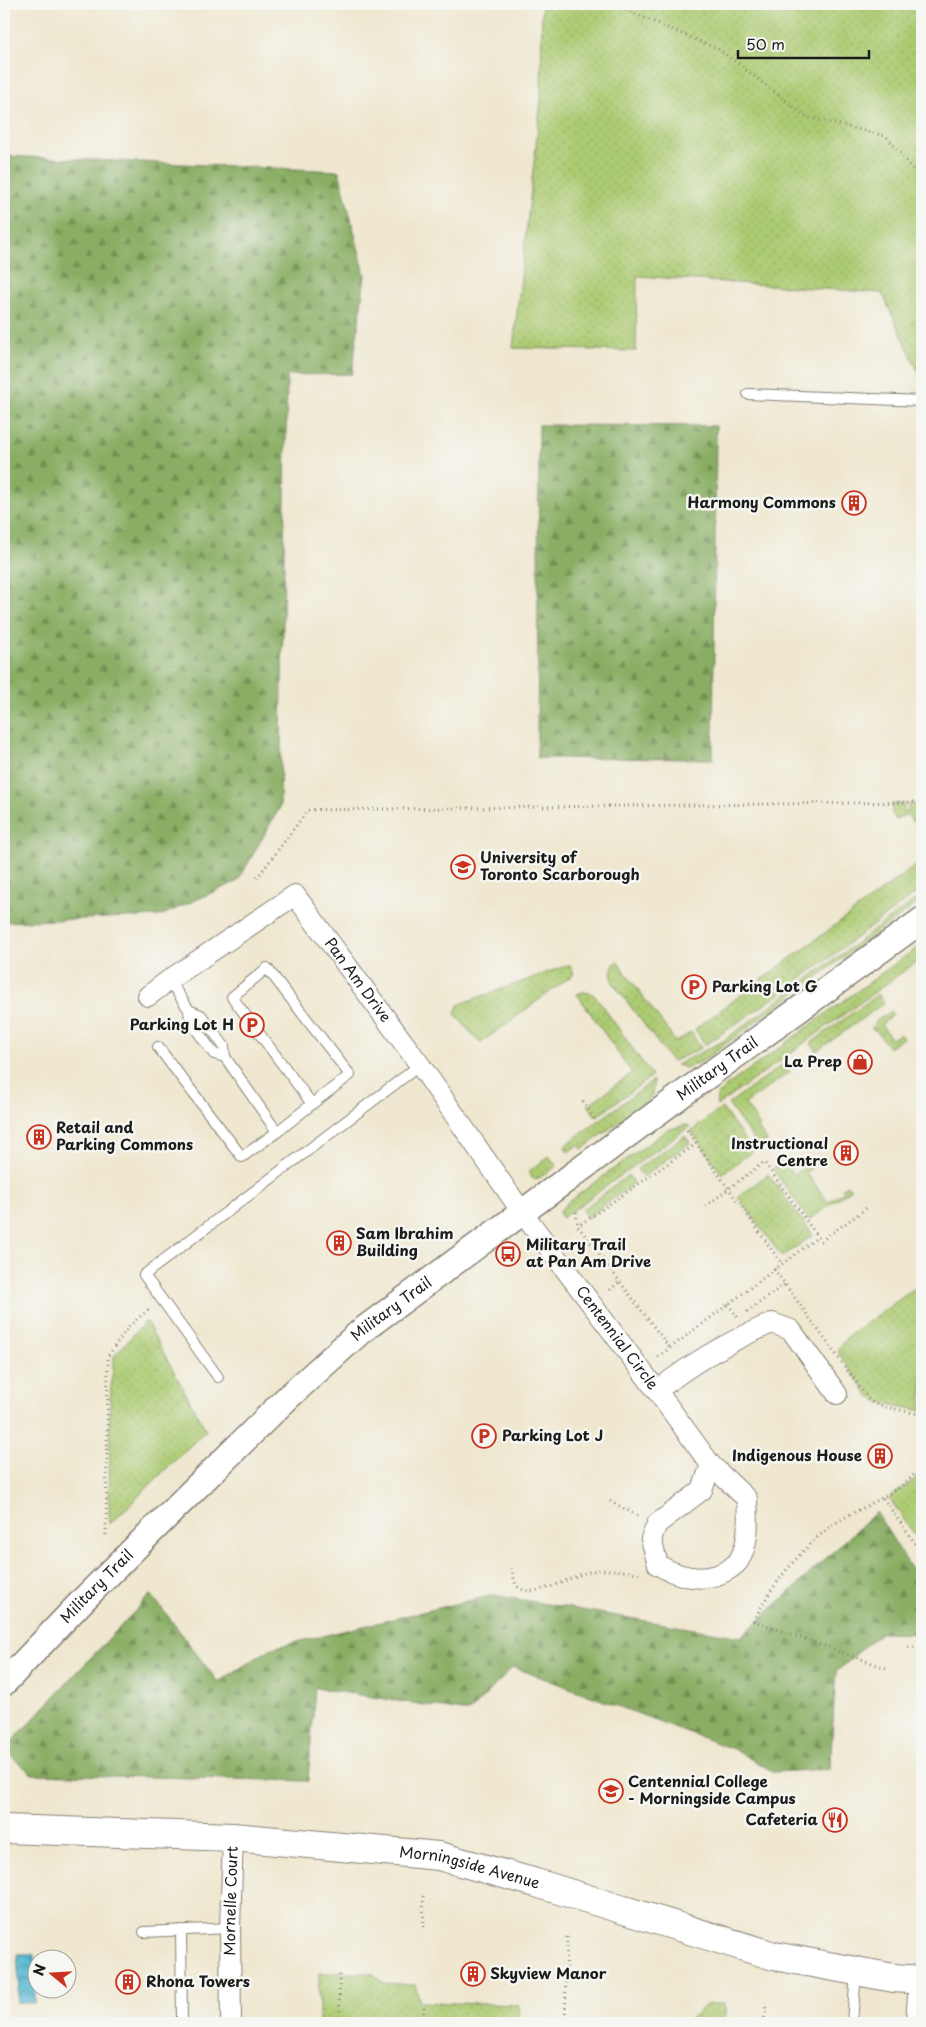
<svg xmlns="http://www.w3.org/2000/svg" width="926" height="2027" font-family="'Playpen Sans',sans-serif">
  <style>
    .green { fill: url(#green-dots); stroke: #647346 }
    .forest { fill: url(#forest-firs); stroke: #526540 }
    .water { fill: url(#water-waves); stroke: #386a76 }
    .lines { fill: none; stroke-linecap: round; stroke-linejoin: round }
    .service-casing { stroke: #868276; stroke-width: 12 }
    .minor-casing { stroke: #868276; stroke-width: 22 }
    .tertiary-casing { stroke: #868276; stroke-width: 28 }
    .secondary-casing { stroke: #868276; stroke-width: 30 }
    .path { stroke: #868276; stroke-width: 3; stroke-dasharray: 1 4; stroke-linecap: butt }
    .service { stroke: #fff; stroke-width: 10 }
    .minor { stroke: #fff; stroke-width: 20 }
    .tertiary { stroke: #fff; stroke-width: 25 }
    .secondary { stroke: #fff; stroke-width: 28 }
    .labels { text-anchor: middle; stroke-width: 5; stroke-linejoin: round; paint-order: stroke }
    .poi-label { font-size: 15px; font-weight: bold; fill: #1c1c1c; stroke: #f6f6f2; text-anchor: start }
    .street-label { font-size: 15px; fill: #1c1c1c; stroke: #f6f6f2 }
  </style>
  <defs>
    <pattern id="green-dots" width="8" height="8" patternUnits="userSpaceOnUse" patternTransform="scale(1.25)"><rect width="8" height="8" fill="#acca71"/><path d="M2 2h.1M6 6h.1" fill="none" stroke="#93ad61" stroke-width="1.8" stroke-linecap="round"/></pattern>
    <pattern id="forest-firs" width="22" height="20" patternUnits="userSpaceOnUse" patternTransform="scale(1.25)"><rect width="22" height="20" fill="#89ae63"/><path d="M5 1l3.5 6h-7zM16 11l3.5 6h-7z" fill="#6f8d51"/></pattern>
    <pattern id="water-waves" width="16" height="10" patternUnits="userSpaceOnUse" patternTransform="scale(1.25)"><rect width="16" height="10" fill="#53b8d1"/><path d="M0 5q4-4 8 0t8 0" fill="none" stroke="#4495a9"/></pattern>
  </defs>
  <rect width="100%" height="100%" fill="#f6f6f2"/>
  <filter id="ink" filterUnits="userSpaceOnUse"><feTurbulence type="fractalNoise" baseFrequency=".02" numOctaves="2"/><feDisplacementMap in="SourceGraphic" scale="10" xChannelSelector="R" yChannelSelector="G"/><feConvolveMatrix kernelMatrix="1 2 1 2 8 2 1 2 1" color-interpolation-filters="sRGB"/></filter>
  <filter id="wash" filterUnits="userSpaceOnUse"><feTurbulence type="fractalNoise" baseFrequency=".0096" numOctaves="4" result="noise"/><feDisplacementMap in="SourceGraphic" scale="20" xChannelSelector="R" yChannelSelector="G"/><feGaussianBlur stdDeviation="1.12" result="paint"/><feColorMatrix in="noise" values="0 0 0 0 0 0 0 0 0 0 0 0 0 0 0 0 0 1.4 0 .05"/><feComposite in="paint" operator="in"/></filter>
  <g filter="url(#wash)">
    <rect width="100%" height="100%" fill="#efe7cf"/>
    <g class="green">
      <polygon points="542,4 922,4 922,375 920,375 882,293 637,276 636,351 513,348 541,100"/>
      <polygon points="892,804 904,804 904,811 908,812 908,804 920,804 920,811 922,812 922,835 907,814 896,820 892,813"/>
      <polygon points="922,861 922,889 783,992 705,1045 695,1029"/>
      <polygon points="922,895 922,900 701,1062 685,1068 676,1065 723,1041"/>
      <path d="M922 944V958L717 1106C715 1096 720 1091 728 1085Z"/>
      <path d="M617 961 676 1042 691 1032 701 1048 672 1062 613 983C611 973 610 968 617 961Z"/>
      <polygon points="568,965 571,967 574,974 482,1042 477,1040 455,1014 458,1005 463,1003"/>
      <polygon points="583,992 591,993 597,998 652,1076 596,1117 588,1105 632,1073 577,994"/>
      <polygon points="878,994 884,1003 817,1051 811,1043"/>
      <polygon points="890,1011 893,1015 881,1025 892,1039 900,1034 903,1038 889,1048 875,1029 873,1030 871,1028 875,1025 874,1023"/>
      <polygon points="784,1064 790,1072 745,1104 760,1126 758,1128 767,1141 759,1147 728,1104"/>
      <polygon points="654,1080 652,1095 648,1101 582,1149 578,1145 568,1152 564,1146"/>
      <polygon points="722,1108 753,1151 722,1174 691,1131"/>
      <polygon points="684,1125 690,1126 562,1218 559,1212 568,1202 667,1130"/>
      <polygon points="685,1136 690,1143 643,1177 637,1169"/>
      <polygon points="549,1156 557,1166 539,1178 533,1179 528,1172"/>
      <polygon points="815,1160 818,1163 806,1172 828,1202 844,1191 842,1188 847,1185 851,1189 809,1220 773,1169 784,1161 794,1175"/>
      <polygon points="768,1174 813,1235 782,1257 738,1197"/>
      <polygon points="628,1175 634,1183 588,1218 582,1210"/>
      <polygon points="922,1283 922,1411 879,1402 870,1397 839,1354 839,1349 846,1338"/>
      <polygon points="146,1321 206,1430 110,1524 109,1515 110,1399 114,1356"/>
      <polygon points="922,1471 922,1546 889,1498 915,1479"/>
      <polygon points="319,1973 372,1973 384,1983 415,1985 420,2002 519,2005 518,2023 319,2023"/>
      <polygon points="709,2004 725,2004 725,2023 685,2023 704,2006"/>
    </g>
    <g class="forest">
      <polygon points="4,156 339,171 365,275 352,374 287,375 280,807 238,881 160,916 4,922"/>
      <polygon points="539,425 716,426 713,759 537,758"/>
      <polygon points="876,1512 922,1586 922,1634 880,1633 836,1672 830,1769 774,1772 733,1749 513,1667 469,1712 315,1688 308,1781 32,1774 4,1750 151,1594 218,1682 272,1648 493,1595 741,1637"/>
    </g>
    <polygon class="water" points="17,1954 35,1954 35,2003 17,2003 19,1983"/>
  </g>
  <g filter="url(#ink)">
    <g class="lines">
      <g class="service-casing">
        <g id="service">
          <polyline points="748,394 922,401"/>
          <polyline points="169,980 189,1010 190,1021 214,1054 225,1057 224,1046 201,1015 189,1010"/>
          <polyline points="158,1047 242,1157 277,1132 225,1057"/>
          <polyline points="277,1132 312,1104 232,997 267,968 350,1075 312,1104"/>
          <polyline points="218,1377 144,1275 420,1065"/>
          <polyline points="181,1930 182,2023"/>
          <polyline points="144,1932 230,1928"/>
          <polyline points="852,2023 856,1972"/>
          <polyline points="911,2023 914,1980"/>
        </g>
      </g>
      <g class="minor-casing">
        <g id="minor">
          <path id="s1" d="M148 996 169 980 295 895 420 1065 522 1212 657 1391 711 1465 747 1499C748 1518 750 1543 739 1560 738 1563 734 1565 731 1568 708 1584 681 1578 658 1565L651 1539 657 1524 702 1490 711 1465"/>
          <path d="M657 1391C691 1363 732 1340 772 1323L791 1330 837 1394"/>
          <path id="s2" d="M231 2023 230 1928 233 1837"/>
        </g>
      </g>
      <g class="tertiary-casing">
        <g id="tertiary">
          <path id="s3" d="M4 1683 85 1598 165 1518 285 1400 360 1332 684 1093 922 920"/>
        </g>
      </g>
      <g class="secondary-casing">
        <g id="secondary">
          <path id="s4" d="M4 1829 233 1837 439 1856 536 1883 774 1956 894 1978 922 1980"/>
        </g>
      </g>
      <g class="path">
        <polyline points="612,4 720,50 807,117 886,136 915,172 922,198"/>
        <polyline points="257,878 308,810 922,802"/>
        <polyline points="583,1101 595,1120"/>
        <polyline points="687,1130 782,1264"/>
        <polyline points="706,1206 764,1162 821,1241 868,1207"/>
        <polyline points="576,1212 578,1226"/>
        <polyline points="774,1269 869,1400 877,1405 922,1415"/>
        <polyline points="610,1290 620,1281"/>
        <polyline points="728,1304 738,1318"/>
        <polyline points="747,1312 785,1284"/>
        <polyline points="669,1347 578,1226 696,1144"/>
        <polyline points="658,1357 818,1237"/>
        <polyline points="883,1498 922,1553"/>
        <polyline points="610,1501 640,1517"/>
        <polyline points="106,1535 108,1356 129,1326 149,1309"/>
        <path d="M511 1568C513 1573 514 1582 517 1586 531 1601 570 1577 585 1573 605 1567 623 1571 642 1574"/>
        <polyline points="908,1647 922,1647"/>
        <path d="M886 1668 754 1621C769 1588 801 1549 830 1527 854 1509 911 1490 922 1463"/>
        <polyline points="423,1896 424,1930"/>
        <polyline points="339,1975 340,2023"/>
        <polyline points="423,2023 424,2005"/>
        <polyline points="565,2023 567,1937"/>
        <polyline points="764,2023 766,2003"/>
      </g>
      <use href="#service" class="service"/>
      <use href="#minor" class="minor"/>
      <use href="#tertiary" class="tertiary"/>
      <use href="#secondary" class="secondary"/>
    </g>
  </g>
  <defs>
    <g id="building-ring" transform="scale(1.25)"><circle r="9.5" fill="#f6f6f2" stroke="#c8321e" stroke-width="1.5"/><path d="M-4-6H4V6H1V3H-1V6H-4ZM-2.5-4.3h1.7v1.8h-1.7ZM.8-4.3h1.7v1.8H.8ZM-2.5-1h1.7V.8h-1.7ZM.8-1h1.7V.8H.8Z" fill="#c8321e"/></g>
    <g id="university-ring" transform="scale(1.25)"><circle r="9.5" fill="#f6f6f2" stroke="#c8321e" stroke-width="1.5"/><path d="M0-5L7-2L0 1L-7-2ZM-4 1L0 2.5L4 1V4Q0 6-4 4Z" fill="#c8321e"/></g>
    <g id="parking-ring" transform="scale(1.25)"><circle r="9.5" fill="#f6f6f2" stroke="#c8321e" stroke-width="1.5"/><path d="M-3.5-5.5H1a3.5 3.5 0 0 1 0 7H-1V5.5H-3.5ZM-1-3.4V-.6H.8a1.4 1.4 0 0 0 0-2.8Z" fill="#c8321e"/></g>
    <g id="shop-ring" transform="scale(1.25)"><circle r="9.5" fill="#f6f6f2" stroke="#c8321e" stroke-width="1.5"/><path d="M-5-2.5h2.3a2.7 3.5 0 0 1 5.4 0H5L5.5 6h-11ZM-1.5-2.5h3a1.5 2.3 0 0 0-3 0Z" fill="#c8321e"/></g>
    <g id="bus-ring" transform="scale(1.25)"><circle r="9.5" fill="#f6f6f2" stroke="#c8321e" stroke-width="1.5"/><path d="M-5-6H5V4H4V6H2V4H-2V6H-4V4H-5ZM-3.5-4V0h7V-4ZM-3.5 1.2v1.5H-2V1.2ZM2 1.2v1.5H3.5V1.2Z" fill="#c8321e"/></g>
    <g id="restaurant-ring" transform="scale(1.25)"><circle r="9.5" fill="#f6f6f2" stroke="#c8321e" stroke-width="1.5"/><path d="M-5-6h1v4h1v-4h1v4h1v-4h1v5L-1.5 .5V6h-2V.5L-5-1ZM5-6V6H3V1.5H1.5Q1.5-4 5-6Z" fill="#c8321e"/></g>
  </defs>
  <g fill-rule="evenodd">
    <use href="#building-ring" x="854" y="503"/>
    <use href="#university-ring" x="463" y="867"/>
    <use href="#parking-ring" x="694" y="987"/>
    <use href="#parking-ring" x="252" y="1025"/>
    <use href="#shop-ring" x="860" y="1062"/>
    <use href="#building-ring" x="39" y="1137"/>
    <use href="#building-ring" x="846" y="1153"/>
    <use href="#building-ring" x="339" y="1243"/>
    <use href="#bus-ring" x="508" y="1254"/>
    <use href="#parking-ring" x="484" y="1436"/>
    <use href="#building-ring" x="880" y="1456"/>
    <use href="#university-ring" x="611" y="1791"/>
    <use href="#restaurant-ring" x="835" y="1820"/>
    <use href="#building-ring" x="473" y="1974"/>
    <use href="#building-ring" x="128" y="1982"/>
  </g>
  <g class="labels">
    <g class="poi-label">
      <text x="836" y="508" text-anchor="end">Harmony Commons</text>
      <text x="480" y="863">University of<tspan x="480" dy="17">Toronto Scarborough</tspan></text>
      <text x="712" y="992">Parking Lot G</text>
      <text x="234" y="1030" text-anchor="end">Parking Lot H</text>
      <text x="842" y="1067" text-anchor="end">La Prep</text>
      <text x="56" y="1133">Retail and<tspan x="56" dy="17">Parking Commons</tspan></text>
      <text x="828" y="1149" text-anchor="end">Instructional<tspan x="828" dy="17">Centre</tspan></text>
      <text x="356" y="1239">Sam Ibrahim<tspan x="356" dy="17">Building</tspan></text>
      <text x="526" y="1250">Military Trail<tspan x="526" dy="17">at Pan Am Drive</tspan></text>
      <text x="502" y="1441">Parking Lot J</text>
      <text x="862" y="1461" text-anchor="end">Indigenous House</text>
      <text x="628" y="1787">Centennial College<tspan x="628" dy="17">- Morningside Campus</tspan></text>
      <text x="818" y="1825" text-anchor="end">Cafeteria</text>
      <text x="490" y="1979">Skyview Manor</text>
      <text x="146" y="1987">Rhona Towers</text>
    </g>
    <g class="street-label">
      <text dy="5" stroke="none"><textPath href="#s1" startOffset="284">Pan Am Drive</textPath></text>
      <text dy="5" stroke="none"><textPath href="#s3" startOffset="944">Military Trail</textPath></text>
      <text dy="5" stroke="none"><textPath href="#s3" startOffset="539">Military Trail</textPath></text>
      <text dy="5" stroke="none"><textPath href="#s1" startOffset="726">Centennial Circle</textPath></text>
      <text dy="5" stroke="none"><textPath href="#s3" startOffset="134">Military Trail</textPath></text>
      <text dy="5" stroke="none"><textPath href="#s4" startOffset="468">Morningside Avenue</textPath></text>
      <text dy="5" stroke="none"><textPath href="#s2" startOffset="122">Mornelle Court</textPath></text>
    </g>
  </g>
  <rect width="926" height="2027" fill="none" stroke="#f6f6f2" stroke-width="20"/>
  <g transform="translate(52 1974) rotate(288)"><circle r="24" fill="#f6f6f2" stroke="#9f9f9c"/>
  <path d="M0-4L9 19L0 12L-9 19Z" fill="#c8321e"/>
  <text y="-8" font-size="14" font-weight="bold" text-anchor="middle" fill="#1c1c1c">N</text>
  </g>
  <path d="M738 50v8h131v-8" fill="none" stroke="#1c1c1c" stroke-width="2.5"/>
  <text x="746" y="50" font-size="15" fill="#1c1c1c" stroke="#f6f6f2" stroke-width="4" paint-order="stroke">50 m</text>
</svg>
